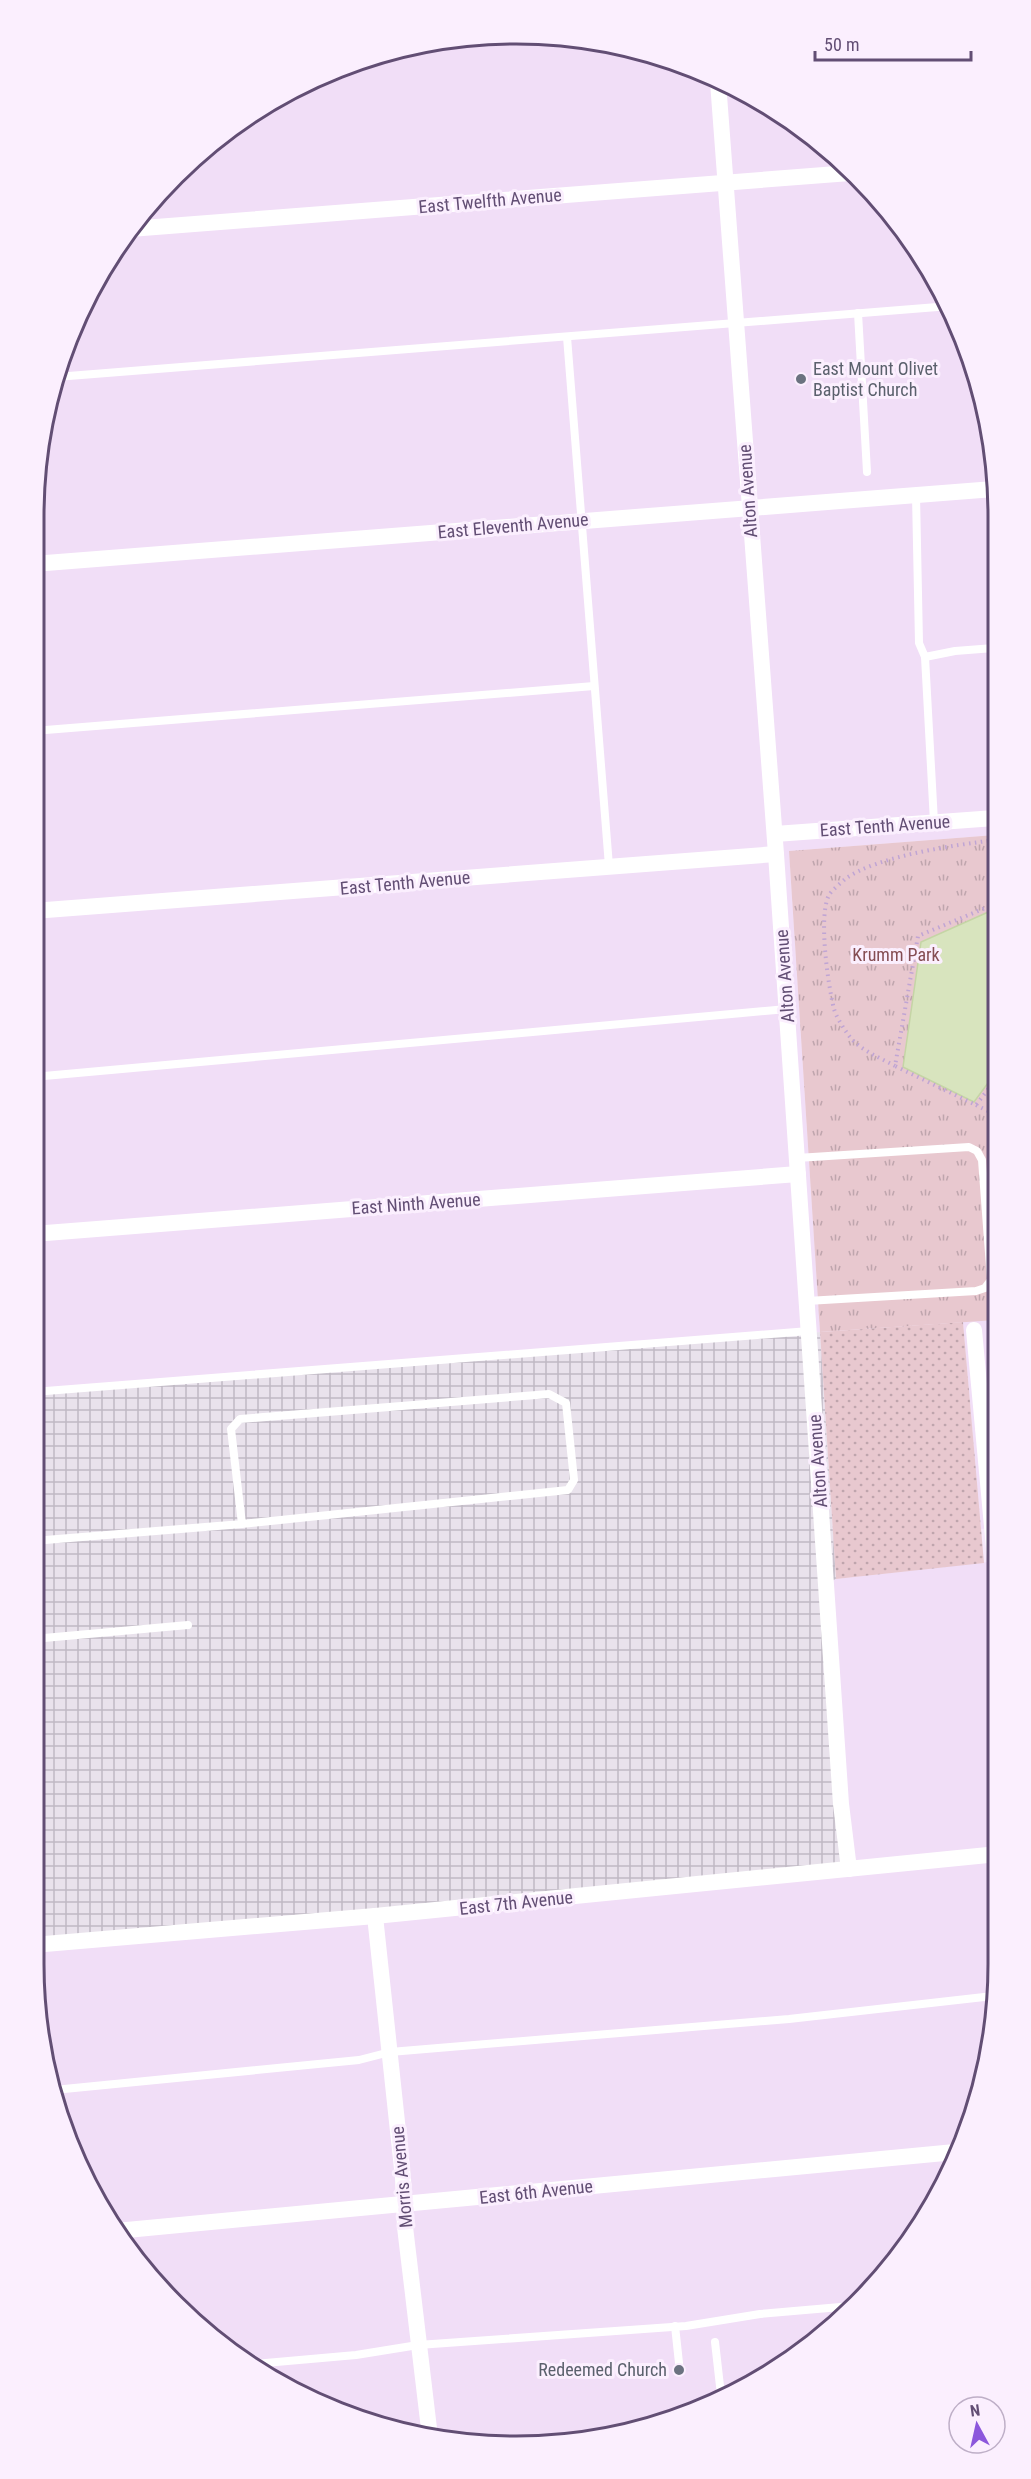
<svg xmlns="http://www.w3.org/2000/svg" width="1031" height="2479" font-family="'Roboto Condensed',sans-serif">
  <style>
    .residential { fill: #f1def7 }
    .industrial { fill: url(#industrial-grid) }
    .grass { fill: url(#grass-dots) }
    .park { fill: url(#park-tufts) }
    .water { fill: #d8e4be; stroke: #c5d5a5; stroke-width: 1.5 }
    .lines { fill: none; stroke-linecap: round; stroke-linejoin: round }
    .path { stroke: #c0a5d4; stroke-width: 4; stroke-dasharray: 1.5 4.5; stroke-linecap: butt }
    .lane { stroke: #fff; stroke-width: 8 }
    .street { stroke: #fff; stroke-width: 16 }
    .worship-dot { fill: #6b7280; stroke: #fbeffe; stroke-width: 2 }
    .labels { text-anchor: middle; stroke-width: 6; stroke-linejoin: round; paint-order: stroke }
    .street-label { font-size: 18px; fill: #624e74; stroke: #fbeffe }
    .worship-label { font-size: 18px; fill: #5b616d; stroke: #fbeffe; text-anchor: start }
    .park-label { font-size: 18px; fill: #854d53; stroke: #fbeffe }
    .rim { fill: none; stroke: #624e74; stroke-width: 3 }
  </style>
  <defs>
    <pattern id="industrial-grid" width="8" height="8" patternUnits="userSpaceOnUse" patternTransform="scale(1.5)"><rect width="8" height="8" fill="#e9e2ec"/><path d="M0 4h8M4 0v8" fill="none" stroke="#c0b9c4"/></pattern>
    <pattern id="grass-dots" width="8" height="8" patternUnits="userSpaceOnUse" patternTransform="scale(1.5)"><rect width="8" height="8" fill="#e8c8cf"/><path d="M2 2h.1M6 6h.1" fill="none" stroke="#bfa5ad" stroke-width="1.8" stroke-linecap="round"/></pattern>
    <pattern id="park-tufts" width="24" height="20" patternUnits="userSpaceOnUse" patternTransform="scale(1.5)"><rect width="24" height="20" fill="#e8c8cf"/><path d="M3 7l-1-3M5 7V3M7 7l1-3M15 17l-1-3M17 17v-4M19 17l1-3" fill="none" stroke="#bfa5ad"/></pattern>
  </defs>
  <rect width="100%" height="100%" fill="#f7e9fb"/>
  <g class="residential">
    <polygon points="484,34 578,37 670,59 783,114 878,198 948,302 994,452 995,835 789,851 820,1332 33,1394 33,516 59,361 97,275 153,198 222,133 302,83 390,50"/>
    <polygon points="996,1320 997,1527 981,1529 963,1322"/>
    <polygon points="997,1561 998,1963 972,2118 898,2257 834,2326 757,2381 610,2437 452,2442 361,2420 275,2382 153,2281 97,2204 59,2119 33,1964 33,1945 827,1583 836,1579"/>
  </g>
  <polygon class="industrial" points="820,1332 836,1579 827,1583 852,1867 33,1945 33,1394"/>
  <polygon class="grass" points="963,1322 984,1563 836,1579 820,1332"/>
  <polygon class="park" points="995,835 996,1320 820,1332 789,851"/>
  <polygon class="water" points="995,909 996,1072 974,1102 903,1067 921,942"/>
  <g class="lines">
    <g class="path">
      <polyline points="995,904 918,936 895,1066 976,1105 996,1079"/>
      <path d="M895 1066C879 1057 857 1049 847 1033 842 1026 836 1016 834 1009 828 985 818 916 829 895 832 890 841 883 845 879 877 856 955 845 995 840"/>
      <polyline points="976,1105 996,1115"/>
    </g>
    <g class="lane">
      <polyline points="858,313 867,472"/>
      <polyline points="567,337 609,866"/>
      <polyline points="56,377 950,306"/>
      <polyline points="916,495 919,643 925,657 955,651 994,648"/>
      <polyline points="925,657 934,822"/>
      <polyline points="33,731 594,686"/>
      <polyline points="33,1077 787,1009"/>
      <polyline points="797,1158 969,1147 977,1151 982,1160 991,1280 985,1288 976,1291 807,1301"/>
      <polyline points="33,1392 809,1331"/>
      <polyline points="984,1447 997,1445"/>
      <polyline points="33,1541 242,1524 568,1490 574,1480 566,1403 549,1394 240,1419 231,1429 242,1524"/>
      <polyline points="33,1639 188,1625"/>
      <polyline points="54,2090 359,2060 390,2052 789,2019 993,1996"/>
      <polyline points="675,2326 679,2363"/>
      <polyline points="715,2342 721,2395"/>
      <polyline points="253,2364 356,2355 418,2345 686,2326 760,2314 852,2306"/>
    </g>
    <g class="street">
      <polyline points="718,82 776,854 841,1804 849,1869"/>
      <polyline points="130,229 850,173"/>
      <polyline points="33,564 994,489"/>
      <polyline points="775,834 995,818"/>
      <polyline points="33,911 776,854"/>
      <polyline points="33,1234 798,1174"/>
      <polyline points="974,1330 997,1581"/>
      <polyline points="375,1916 403,2178 405,2227 430,2437"/>
      <polyline points="33,1945 375,1916 998,1854"/>
      <polyline points="116,2231 955,2152"/>
    </g>
  </g>
  <g class="worship-dot">
    <circle cx="801" cy="379" r="6"/>
    <circle cx="679" cy="2370" r="6"/>
  </g>
  <g class="labels">
    <g class="street-label">
      <text transform="translate(490 201) rotate(-5)" y="6">East Twelfth Avenue</text>
      <text transform="translate(748 491) rotate(-94)" y="6">Alton Avenue</text>
      <text transform="translate(513 526) rotate(-5)" y="6">East Eleventh Avenue</text>
      <text transform="translate(885 826) rotate(-4)" y="6">East Tenth Avenue</text>
      <text transform="translate(405 883) rotate(-5)" y="6">East Tenth Avenue</text>
      <text transform="translate(785 976) rotate(-94)" y="6">Alton Avenue</text>
      <text transform="translate(416 1204) rotate(-4)" y="6">East Ninth Avenue</text>
      <text transform="translate(818 1461) rotate(-94)" y="6">Alton Avenue</text>
      <text transform="translate(516 1903) rotate(-6)" y="6">East 7th Avenue</text>
      <text transform="translate(402 2177) rotate(-95)" y="6">Morris Avenue</text>
      <text transform="translate(536 2192) rotate(-6)" y="6">East 6th Avenue</text>
    </g>
    <g class="worship-label">
      <text x="813" y="375">East Mount Olivet<tspan x="813" dy="21">Baptist Church</tspan></text>
      <text x="667" y="2376" text-anchor="end">Redeemed Church</text>
    </g>
    <g class="park-label">
      <text x="896" y="961">Krumm Park</text>
    </g>
  </g>
  <path d="M0 0H1031V2479H0ZM516 44H516A472 472 0 0 1 988 516V1964A472 472 0 0 1 516 2436H516A472 472 0 0 1 44 1964V516A472 472 0 0 1 516 44Z" fill="#fbeffe" fill-rule="evenodd"/>
  <path class="rim" d="M516 44H516A472 472 0 0 1 988 516V1964A472 472 0 0 1 516 2436H516A472 472 0 0 1 44 1964V516A472 472 0 0 1 516 44Z"/>
  <g transform="translate(977 2425) rotate(352)"><circle r="28" fill="#fbeffe" stroke="#beafc7" stroke-width="1.5"/>
  <path d="M0-4.5L10 22L0 15L-10 22Z" fill="#8c57dc"/>
  <text y="-9" font-size="16" font-weight="bold" text-anchor="middle" fill="#624e74">N</text>
  </g>
  <path d="M815 51v9h156v-9" fill="none" stroke="#624e74" stroke-width="3"/>
  <text x="824" y="51" font-size="18" fill="#624e74" stroke="#fbeffe" stroke-width="4.5" paint-order="stroke">50 m</text>
</svg>
